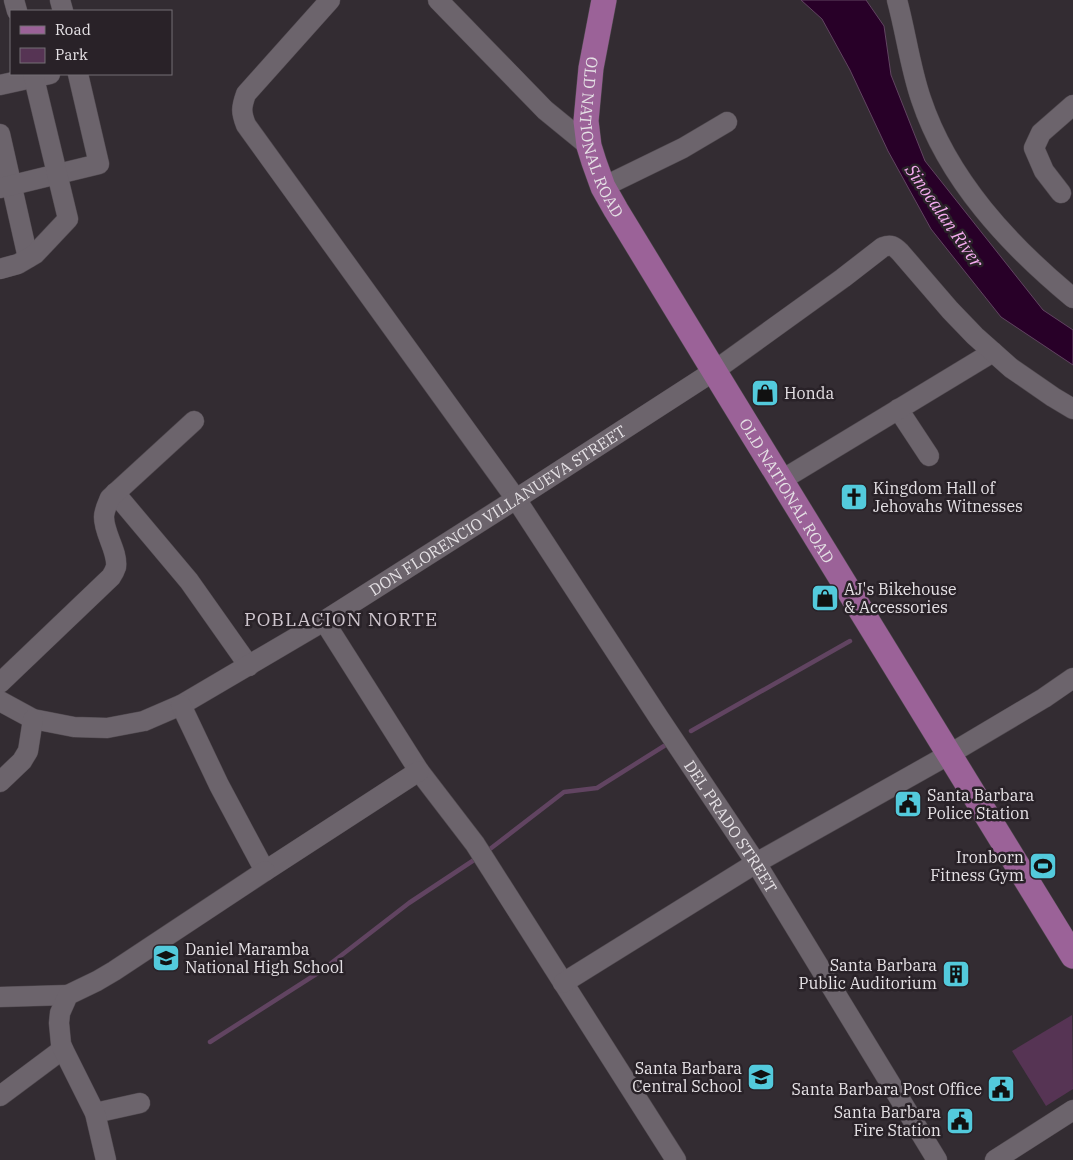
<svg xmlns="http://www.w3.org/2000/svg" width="1073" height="1160" font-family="'IBM Plex Serif',serif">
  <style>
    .green { fill: #563454 }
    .water { fill: #280028; stroke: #614461 }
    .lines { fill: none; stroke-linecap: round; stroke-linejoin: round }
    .stream { stroke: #614461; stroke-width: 4.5 }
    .minor-casing { stroke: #50494f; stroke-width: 21 }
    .major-casing { stroke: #50494f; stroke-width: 26 }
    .minor { stroke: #6c646c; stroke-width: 20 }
    .major { stroke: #9b6298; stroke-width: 25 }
    .labels { text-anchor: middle; stroke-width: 5; stroke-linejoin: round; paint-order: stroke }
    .street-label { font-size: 16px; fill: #e5e1e5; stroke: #292228 }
    .poi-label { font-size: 16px; fill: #e5e1e5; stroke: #292228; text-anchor: start }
    .water-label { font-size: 18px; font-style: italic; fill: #f3aaee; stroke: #292228 }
    .quarter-label { font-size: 19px; letter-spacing: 1px; fill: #cfc6ce; stroke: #292228 }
  </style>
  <rect width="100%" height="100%" fill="#332c32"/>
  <polygon class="green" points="1072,1015 1073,1089 1046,1106 1012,1051"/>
  <polygon class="water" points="801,0 866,0 884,26 891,75 925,161 1043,310 1073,330 1073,365 1001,317 931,229 888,151 850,70 822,19"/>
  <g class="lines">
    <g class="stream">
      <polyline points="691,731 850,641"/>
      <polyline points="490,849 564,792 597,788 664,746"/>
      <polyline points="210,1042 321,971 409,903 477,858"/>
    </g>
    <g class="minor-casing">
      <g id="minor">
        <polyline points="14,0 17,11"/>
        <polyline points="60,0 63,11"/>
        <path id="s1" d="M330 0 246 94C241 108 241 112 246 125L516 499 659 718 756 863 937 1160"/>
        <polyline points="438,0 545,110 589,146"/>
        <path d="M897 0C906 33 910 67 921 99 948 180 1009 245 1073 298"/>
        <polyline points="0,85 50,74"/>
        <polyline points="0,134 28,258"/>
        <polyline points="603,187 683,148 727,122"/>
        <polyline points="0,188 99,164 78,74"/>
        <polyline points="1061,193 1044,171 1034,148 1041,133 1073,105"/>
        <polyline points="0,269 18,264 35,254 68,219 33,74"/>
        <polyline points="898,409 929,456"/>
        <polyline points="780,481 993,352"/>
        <polyline points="115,493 189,581 249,666"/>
        <polyline points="324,621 419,771 475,844 676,1160"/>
        <path d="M0 683 111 577C113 574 115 570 116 567 118 551 104 534 104 517 104 511 107 505 110 498L194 421"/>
        <path id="s2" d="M0 701 33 719 74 727 107 728 144 721 181 705 324 621 516 499 714 371 843 278 883 247C891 244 894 246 900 252L950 310 975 336 1011 368 1053 397 1073 409"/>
        <polyline points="181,705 219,785 265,871 419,771"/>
        <polyline points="0,782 22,761 28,751 33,719"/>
        <polyline points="563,983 756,863 948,755 1044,698 1073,678"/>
        <polyline points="0,997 68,995"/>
        <polyline points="0,1096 63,1049"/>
        <polyline points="95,1113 140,1103"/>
        <polyline points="106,1160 95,1113 63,1049 61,1044 59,1023 60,1013 68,995 97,981 114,971 265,871"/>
        <polyline points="995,1160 1073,1110"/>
      </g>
    </g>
    <g class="major-casing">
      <g id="major">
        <path id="s3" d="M604 0 591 68 586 121 589 146 594 162 603 187 616 210C768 459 919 709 1073 956"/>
      </g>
    </g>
    <use href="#minor" class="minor"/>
    <use href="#major" class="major"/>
  </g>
  <defs>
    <g id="shop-square" transform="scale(1.4375)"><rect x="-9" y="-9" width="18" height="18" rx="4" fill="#53cadc" stroke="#292228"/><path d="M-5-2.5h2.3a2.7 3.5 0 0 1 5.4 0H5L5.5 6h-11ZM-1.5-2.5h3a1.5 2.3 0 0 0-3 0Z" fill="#111"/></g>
    <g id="church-square" transform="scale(1.4375)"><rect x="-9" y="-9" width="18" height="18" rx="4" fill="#53cadc" stroke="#292228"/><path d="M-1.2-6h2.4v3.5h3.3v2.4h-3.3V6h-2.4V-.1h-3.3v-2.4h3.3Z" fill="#111"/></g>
    <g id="civic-square" transform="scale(1.4375)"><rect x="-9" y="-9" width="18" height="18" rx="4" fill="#53cadc" stroke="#292228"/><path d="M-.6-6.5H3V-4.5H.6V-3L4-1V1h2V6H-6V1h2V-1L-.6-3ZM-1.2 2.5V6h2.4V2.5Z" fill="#111"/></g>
    <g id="stadium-square" transform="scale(1.4375)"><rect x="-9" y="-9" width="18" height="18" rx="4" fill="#53cadc" stroke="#292228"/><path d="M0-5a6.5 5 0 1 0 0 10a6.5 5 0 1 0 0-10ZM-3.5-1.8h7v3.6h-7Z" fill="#111"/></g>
    <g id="school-square" transform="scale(1.4375)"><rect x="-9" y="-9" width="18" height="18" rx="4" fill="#53cadc" stroke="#292228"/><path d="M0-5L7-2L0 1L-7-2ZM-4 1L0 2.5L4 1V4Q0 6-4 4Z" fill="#111"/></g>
    <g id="building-square" transform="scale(1.4375)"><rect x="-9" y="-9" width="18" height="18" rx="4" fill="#53cadc" stroke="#292228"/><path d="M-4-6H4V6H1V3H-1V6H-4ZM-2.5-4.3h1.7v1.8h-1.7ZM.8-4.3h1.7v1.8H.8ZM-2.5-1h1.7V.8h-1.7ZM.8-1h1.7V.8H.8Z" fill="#111"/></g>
  </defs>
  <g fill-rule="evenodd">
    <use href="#shop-square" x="765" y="393"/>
    <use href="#church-square" x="854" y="497"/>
    <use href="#shop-square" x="825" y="598"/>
    <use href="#civic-square" x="908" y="804"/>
    <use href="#stadium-square" x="1043" y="866"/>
    <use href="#school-square" x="166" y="958"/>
    <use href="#building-square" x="956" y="974"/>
    <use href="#school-square" x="761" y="1077"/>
    <use href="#civic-square" x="1001" y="1089"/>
    <use href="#civic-square" x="960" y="1121"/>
  </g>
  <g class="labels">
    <g class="street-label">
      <text dy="6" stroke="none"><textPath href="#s3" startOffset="141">OLD NATIONAL ROAD</textPath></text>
      <text dy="6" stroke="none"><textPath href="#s3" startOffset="546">OLD NATIONAL ROAD</textPath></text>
      <text dy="6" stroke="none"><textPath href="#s2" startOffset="562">DON FLORENCIO VILLANUEVA STREET</textPath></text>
      <text dy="6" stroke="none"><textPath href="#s1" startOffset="1011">DEL PRADO STREET</textPath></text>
    </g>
    <g class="poi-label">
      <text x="784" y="399">Honda</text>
      <text x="873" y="494">Kingdom Hall of<tspan x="873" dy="18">Jehovahs Witnesses</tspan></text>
      <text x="844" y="595">AJ's Bikehouse<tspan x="844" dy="18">&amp; Accessories</tspan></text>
      <text x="927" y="801">Santa Barbara<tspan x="927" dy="18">Police Station</tspan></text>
      <text x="1024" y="863" text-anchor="end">Ironborn<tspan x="1024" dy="18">Fitness Gym</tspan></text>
      <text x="185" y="955">Daniel Maramba<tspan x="185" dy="18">National High School</tspan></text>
      <text x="937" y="971" text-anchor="end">Santa Barbara<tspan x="937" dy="18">Public Auditorium</tspan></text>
      <text x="742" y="1074" text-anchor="end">Santa Barbara<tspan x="742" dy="18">Central School</tspan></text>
      <text x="982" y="1095" text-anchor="end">Santa Barbara Post Office</text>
      <text x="941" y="1118" text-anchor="end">Santa Barbara<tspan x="941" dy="18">Fire Station</tspan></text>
    </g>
    <g class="water-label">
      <text transform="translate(944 216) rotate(55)" y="6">Sinocalan River</text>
    </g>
    <g class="quarter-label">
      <text x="341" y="626">POBLACION NORTE</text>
    </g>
  </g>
  <rect x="10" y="10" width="162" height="65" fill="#292228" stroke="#746e74"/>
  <rect x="20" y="26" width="25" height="8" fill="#9b6298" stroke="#746e74"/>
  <text x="55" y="35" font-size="15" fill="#e5e1e5">Road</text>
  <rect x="20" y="48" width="25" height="15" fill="#563454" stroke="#746e74"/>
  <text x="55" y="60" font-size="15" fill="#e5e1e5">Park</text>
</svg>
